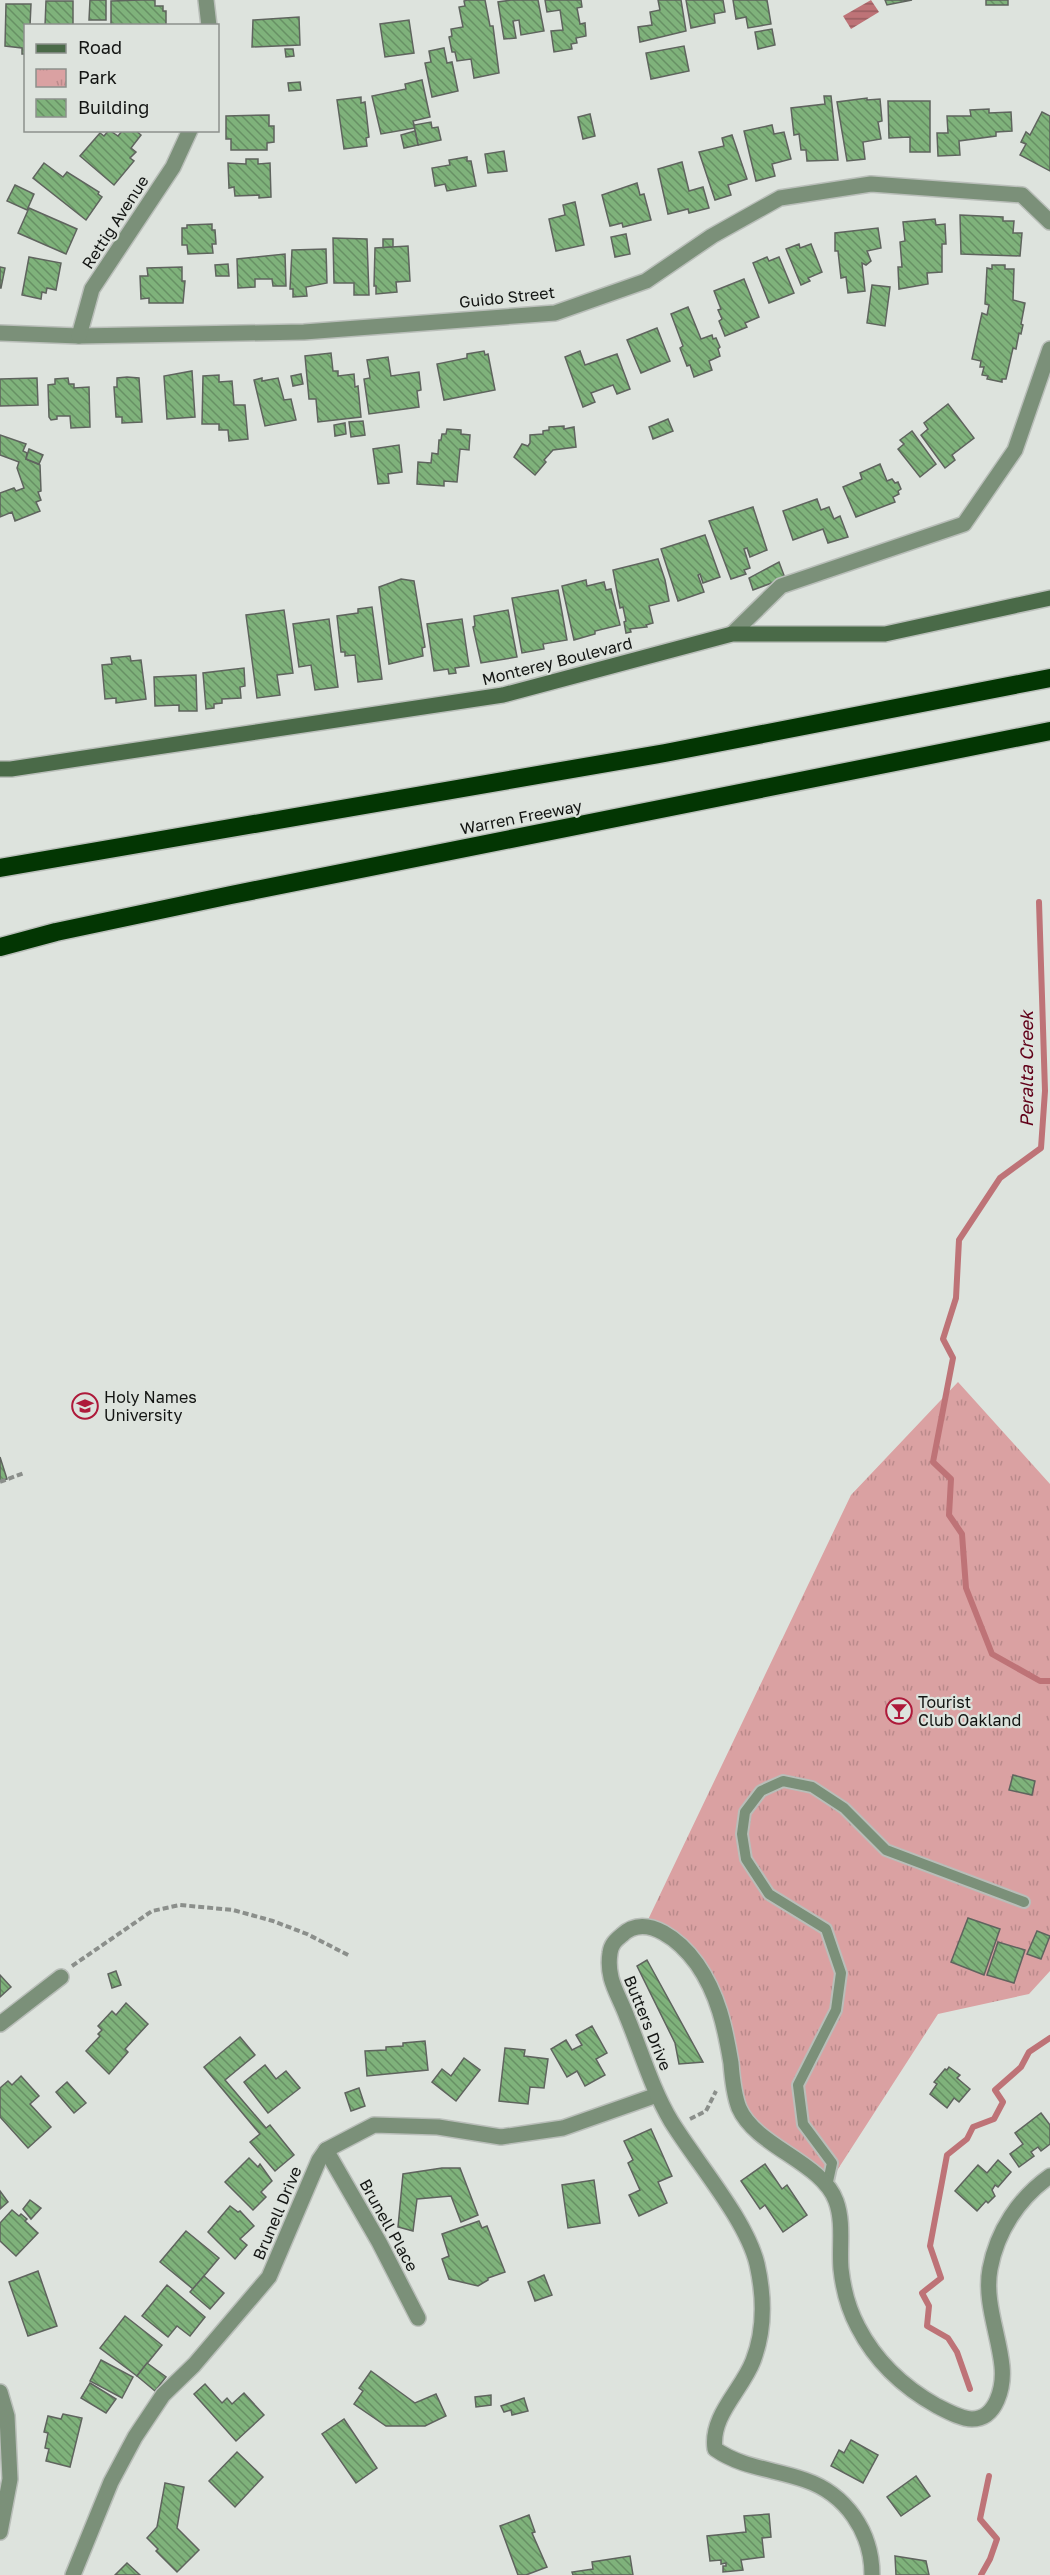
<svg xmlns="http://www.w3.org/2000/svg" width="1050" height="2575" font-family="'Golos Text',sans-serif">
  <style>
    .park { fill: url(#park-tufts) }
    .water { fill: url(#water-rules) }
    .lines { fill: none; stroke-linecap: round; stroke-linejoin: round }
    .stream { stroke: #be7377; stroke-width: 6 }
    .building { fill: url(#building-back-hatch); stroke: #5f645e; stroke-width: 1.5 }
    .lane-casing { stroke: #b9beb9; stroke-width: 14 }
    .street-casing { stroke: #b9beb9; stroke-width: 18 }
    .secondary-casing { stroke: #b9beb9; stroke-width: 18 }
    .highway-casing { stroke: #b9beb9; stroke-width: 21 }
    .path { stroke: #8b8f8b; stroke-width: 4; stroke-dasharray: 6 3; stroke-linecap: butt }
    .lane { stroke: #7b9079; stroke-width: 10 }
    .street { stroke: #7b9079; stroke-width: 15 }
    .secondary { stroke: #4a6a48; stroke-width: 15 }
    .highway { stroke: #033603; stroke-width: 18 }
    .labels { text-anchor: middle; stroke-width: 4.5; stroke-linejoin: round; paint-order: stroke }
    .street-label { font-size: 16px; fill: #131513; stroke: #dde3dd }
    .poi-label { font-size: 16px; fill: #131513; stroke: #dde3dd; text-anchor: start }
    .water-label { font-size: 18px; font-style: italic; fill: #610119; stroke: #dde3dd }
  </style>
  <defs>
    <pattern id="park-tufts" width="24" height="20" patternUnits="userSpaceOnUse" patternTransform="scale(1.5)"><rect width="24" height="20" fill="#daa1a2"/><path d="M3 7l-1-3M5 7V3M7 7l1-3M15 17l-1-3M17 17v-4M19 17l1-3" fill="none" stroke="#ba8a8b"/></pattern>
    <pattern id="water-rules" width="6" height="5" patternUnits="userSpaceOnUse" patternTransform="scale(1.5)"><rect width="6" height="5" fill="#be7377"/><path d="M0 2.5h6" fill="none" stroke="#995d60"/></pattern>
    <pattern id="building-back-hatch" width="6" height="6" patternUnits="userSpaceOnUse" patternTransform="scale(1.5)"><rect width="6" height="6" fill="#7fb27b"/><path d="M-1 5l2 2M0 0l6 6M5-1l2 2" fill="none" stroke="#679064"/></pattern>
  </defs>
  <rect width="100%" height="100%" fill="#dde3dd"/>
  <polygon class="park" points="958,1382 1050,1484 1050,1971 1029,1994 938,2014 827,2186 739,2108 725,2021 689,1953 645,1926 851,1495"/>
  <polygon class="water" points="871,0 879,12 851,29 843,16"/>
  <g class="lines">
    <g class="stream">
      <polyline points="1039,902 1045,1091 1041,1148 1000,1178 959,1240 956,1298 943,1339 953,1358 933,1462 951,1479 949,1515 962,1534 966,1588 992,1654 1040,1681 1050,1681"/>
      <polyline points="970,2389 957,2352 948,2338 927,2326 929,2306 922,2293 941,2278 930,2246 947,2155 967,2139 973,2127 994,2119 1003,2102 995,2090 1021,2067 1029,2052 1050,2038"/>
      <polyline points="981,2575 990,2559 997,2539 980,2519 989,2476"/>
    </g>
  </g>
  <g class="building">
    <polygon points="90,0 106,0 106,20 89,20"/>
    <polygon points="141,0 155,0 155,6 163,6 163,11 166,11 166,26 111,26 111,1"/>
    <polygon points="467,0 485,0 490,26 493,26 499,73 474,78 471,59 457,61 455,52 452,52 449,37 452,36 451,29 463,27 459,7 465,6 464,1"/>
    <polygon points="511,0 538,0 544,31 521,35 519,20 513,21 516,38 504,39 498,2"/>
    <polygon points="545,0 581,0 582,7 577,8 580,24 585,23 586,36 576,38 577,43 571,44 572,49 554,52 551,31 563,30 560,10 547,12"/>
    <polygon points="658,0 681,0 686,31 640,42 638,27 652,25 650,12 660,10"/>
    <polygon points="686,0 723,0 725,12 714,14 715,23 691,28"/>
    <polygon points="733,0 767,0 771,24 748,28 746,17 736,19"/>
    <polygon points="885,0 912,0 887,5"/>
    <rect x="986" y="0" width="22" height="5"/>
    <polygon points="46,1 73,1 73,26 45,26"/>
    <polygon points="6,4 31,4 30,26 26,26 26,54 22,54 22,48 5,46"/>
    <polygon points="299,17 300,45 252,47 253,20"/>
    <polygon points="409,20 414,53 385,57 380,24"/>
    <polygon points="772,29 775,45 758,49 755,32"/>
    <polygon points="684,46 689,71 651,79 646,53"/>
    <polygon points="444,48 447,63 452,62 458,91 432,97 425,63 431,62 429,51"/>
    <polygon points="285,49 293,49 294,56 286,57"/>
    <polygon points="422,80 430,117 413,121 415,128 381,134 372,96 406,89 405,84"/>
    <polygon points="300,82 301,90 289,91 288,83"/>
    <polygon points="824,96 831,96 838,160 807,161 806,150 801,150 799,134 794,135 791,108 825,104"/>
    <polygon points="361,97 361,103 365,102 369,137 366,138 367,146 344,149 337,100"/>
    <polygon points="867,98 867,100 880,99 882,121 878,122 881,139 863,142 865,159 847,161 837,102"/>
    <polygon points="888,101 930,101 930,152 910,152 910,137 889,138"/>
    <polygon points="989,109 989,113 1011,112 1012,131 996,132 996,136 959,141 960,155 938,156 937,133 948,133 947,116 971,116 970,110"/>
    <polygon points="1042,112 1050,116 1050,171 1020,155 1026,144 1021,142 1026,132 1030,135"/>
    <polygon points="590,114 595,136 583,139 578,117"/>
    <polygon points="269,115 269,126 274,126 274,142 267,143 267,150 231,150 231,139 226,139 226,116"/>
    <polygon points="431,122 432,128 438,127 441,140 418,145 414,125"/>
    <polygon points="772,125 774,134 784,132 791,159 772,164 775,176 756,181 744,131"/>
    <polygon points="109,130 118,136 123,130 135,130 141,135 131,148 136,152 130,158 134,161 114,185 80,156 100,133 104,136"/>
    <polygon points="415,131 418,145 404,148 401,135"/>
    <polygon points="732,135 747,179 728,185 731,195 715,200 699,152 724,146 722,138"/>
    <polygon points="504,151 507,171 488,173 485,154"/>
    <polygon points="467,157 467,161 471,161 476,186 447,191 445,184 435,186 432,168 450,165 449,160"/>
    <polygon points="246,159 258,159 258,164 270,163 271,197 259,198 259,195 235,196 234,187 229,188 228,163 246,164"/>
    <polygon points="682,162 689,191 703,187 709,208 689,213 688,209 668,214 658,169"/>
    <polygon points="44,163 63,177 67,172 99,192 98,194 102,197 86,220 33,178"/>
    <polygon points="637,183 640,195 644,194 651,220 623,227 622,223 610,226 602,195"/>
    <polygon points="15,185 34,194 27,210 7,201"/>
    <polygon points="575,202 584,245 556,251 549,219 565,215 563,205"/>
    <polygon points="29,208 77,229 66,254 18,233"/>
    <polygon points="960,215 1003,217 1003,221 1014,221 1013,233 1022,233 1020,256 961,254"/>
    <polygon points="935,219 936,225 945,224 946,244 942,244 942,272 927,273 928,284 899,289 898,267 902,267 900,242 905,241 903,222"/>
    <polygon points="212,224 212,230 215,230 216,244 212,244 213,253 188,254 187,245 182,245 182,228 187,228 187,225"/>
    <polygon points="878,228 881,248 867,251 871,261 866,265 862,263 865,291 848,293 846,277 841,278 838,251 835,251 835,233"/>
    <polygon points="626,234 630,254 615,257 611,237"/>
    <polygon points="333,238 367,239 369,295 354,295 354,283 334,283"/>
    <polygon points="383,239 393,239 393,247 383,248"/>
    <polygon points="799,244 800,248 811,244 822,272 808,278 810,281 801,285 786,249"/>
    <polygon points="408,246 410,281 396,282 397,292 376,294 376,286 374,286 375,248"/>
    <polygon points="326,249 327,283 306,287 307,296 293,297 293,289 290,289 292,250"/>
    <polygon points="285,254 286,286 273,286 272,279 255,279 255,287 238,288 237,259"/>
    <polygon points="29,257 61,263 56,290 47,288 46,293 42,292 41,299 22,295"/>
    <polygon points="767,257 769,261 779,257 794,293 769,303 753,263"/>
    <polygon points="228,264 229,276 216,276 215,265"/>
    <polygon points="992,265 1005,265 1005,269 1014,269 1013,300 1025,303 1021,324 1023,325 1021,334 1019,333 1016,349 1013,348 1006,379 1002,379 1002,382 987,379 988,376 982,375 984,367 980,367 981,361 972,359 982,313 987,315 989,305 985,304 987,268 992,269"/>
    <polygon points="0,267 5,268 1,288 0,288"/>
    <polygon points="182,267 182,281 185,281 183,303 149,303 149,298 141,299 140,276 148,276 147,268"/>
    <polygon points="744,279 759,317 745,323 747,327 725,336 719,321 722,319 718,310 721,309 714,291"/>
    <polygon points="872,285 890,287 885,326 867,323"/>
    <polygon points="688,307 701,339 712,335 713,339 716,338 720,347 718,349 720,356 709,361 712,370 694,377 690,365 687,366 680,348 683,346 671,314"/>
    <polygon points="657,328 670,361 641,373 627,340"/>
    <polygon points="484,351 485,355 488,354 495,390 444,400 437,364 467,358 467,354"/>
    <polygon points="580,351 585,365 617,354 630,389 617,394 613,385 591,393 595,402 583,407 565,357"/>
    <polygon points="331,353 333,371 338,371 338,376 354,374 355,387 358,386 361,417 318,422 316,399 309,399 305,356"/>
    <polygon points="388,357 391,376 419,372 421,390 417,391 419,407 369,414 364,379 370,378 367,360"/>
    <polygon points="192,371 195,417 167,419 164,376"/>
    <polygon points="301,374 303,384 293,386 291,376"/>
    <polygon points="219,375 219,382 232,381 234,405 245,405 248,439 229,441 228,430 219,430 219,424 202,424 203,376"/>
    <polygon points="127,377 139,378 142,422 122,423 122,417 116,417 114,387 117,387 117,378"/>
    <polygon points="37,378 38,405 0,406 0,379"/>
    <polygon points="68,378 69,384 74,384 74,388 89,387 90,427 71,428 70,416 57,416 57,419 51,420 49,417 48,385 55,384 55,379"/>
    <polygon points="262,378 262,381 278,378 284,400 291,399 296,420 265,426 254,380"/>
    <polygon points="948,404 974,438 952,455 955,460 945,468 921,435 928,429 924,423"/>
    <polygon points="668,419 673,431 653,439 649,427"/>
    <polygon points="363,421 365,435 351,437 349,422"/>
    <polygon points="345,423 346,434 335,436 334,425"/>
    <polygon points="564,426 564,429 574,427 576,447 553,450 544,460 546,462 535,475 514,457 522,444 528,446 530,443 530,435 543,434 543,431 549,430 549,427"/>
    <polygon points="447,429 461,430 461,434 470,435 469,450 460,449 457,482 444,481 444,486 417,484 418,462 431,463 432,453 438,454 439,440 441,440 442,434 446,434"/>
    <polygon points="912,431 936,464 920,477 898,449 904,444 900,440"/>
    <polygon points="0,435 26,444 23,451 27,453 26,459 40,465 41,491 38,492 41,500 36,502 40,511 15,521 12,512 0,517 0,493 14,488 16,491 24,488 17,468 19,462 0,455"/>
    <polygon points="399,445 402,472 388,474 389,483 378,484 373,449"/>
    <polygon points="29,449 43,455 39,464 26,459"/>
    <polygon points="880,464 887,481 892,479 895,483 898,482 901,489 898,491 899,494 893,497 895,502 856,517 843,487 862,479 860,473"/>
    <polygon points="817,499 821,510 829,507 834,519 840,516 848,537 828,543 823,529 793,540 783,511"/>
    <polygon points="753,507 767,550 750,557 747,548 744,549 750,568 744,570 746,574 731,579 709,521"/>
    <polygon points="705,535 720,577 703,583 700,574 698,575 704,592 678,601 661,549"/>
    <polygon points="658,559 665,580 669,601 649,606 653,623 646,625 647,627 630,629 631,632 626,633 624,622 626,621 623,607 620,608 613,570"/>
    <polygon points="779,562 785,578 753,590 749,578"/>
    <polygon points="401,579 414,581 425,647 422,648 423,656 389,664 379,587"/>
    <polygon points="586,580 587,586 604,582 606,590 611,589 620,625 595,631 595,634 574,640 562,586"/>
    <polygon points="558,590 567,640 543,644 544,649 522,653 512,598"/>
    <polygon points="372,607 382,679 358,682 355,655 345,656 345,652 341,652 337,616 358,613 358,609"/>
    <polygon points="284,610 293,673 277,675 280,695 257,698 246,615"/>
    <polygon points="508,610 517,657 481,663 473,627 475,626 474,616"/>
    <polygon points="329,619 338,687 315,690 311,665 299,667 293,624"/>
    <polygon points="462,619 469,666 455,668 456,673 449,674 448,669 434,671 427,624"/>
    <polygon points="130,656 131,661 141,660 146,699 116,703 116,698 105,699 102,665 112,664 111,658"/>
    <polygon points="244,668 245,686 240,687 241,698 222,699 222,703 214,704 214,708 206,709 203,673"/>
    <polygon points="196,675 197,711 179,711 179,705 155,706 154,677"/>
    <polygon points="0,1457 7,1479 0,1481"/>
    <polygon points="1013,1775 1035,1781 1032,1795 1009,1790"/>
    <polygon points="968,1918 1000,1929 984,1975 951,1962"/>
    <polygon points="1037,1931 1050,1936 1041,1959 1027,1954"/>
    <polygon points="998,1942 1025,1950 1014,1983 987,1975"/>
    <polygon points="647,1960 703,2062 679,2064 675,2043 637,1966"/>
    <polygon points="116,1971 121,1985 112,1988 108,1974"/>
    <polygon points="0,1975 11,1987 0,1997"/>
    <polygon points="126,2003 148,2024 125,2049 128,2052 109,2074 86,2051 100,2036 98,2034 102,2030 98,2026 112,2011 116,2015"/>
    <polygon points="592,2026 607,2053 596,2059 605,2075 585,2086 577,2071 567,2077 551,2049 566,2040 572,2050 582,2045 576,2035"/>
    <polygon points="240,2037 255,2055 225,2080 266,2128 270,2125 294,2155 275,2171 250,2142 260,2134 204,2067"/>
    <polygon points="425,2041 428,2070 367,2076 365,2051 386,2050 386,2047 403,2046 403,2043"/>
    <polygon points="505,2048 525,2050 524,2056 548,2059 544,2088 530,2087 528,2104 499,2101"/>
    <polygon points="464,2058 480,2070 456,2101 432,2082 442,2069 451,2076"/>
    <polygon points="265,2065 276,2079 286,2071 300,2088 268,2113 244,2082"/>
    <polygon points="949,2067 960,2075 957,2078 970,2089 959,2102 954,2098 947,2108 930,2094 937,2084 934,2082 945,2069 947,2070"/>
    <polygon points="21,2076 39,2096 30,2104 51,2127 28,2148 0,2117 0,2088 8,2081 12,2085"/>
    <polygon points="67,2082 86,2103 74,2113 56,2092"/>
    <polygon points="359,2088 365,2106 351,2111 345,2093"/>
    <polygon points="1041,2113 1050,2125 1050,2144 1041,2151 1038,2147 1031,2152 1034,2156 1019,2167 1010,2154 1023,2144 1015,2133"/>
    <polygon points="651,2129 672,2176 658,2182 667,2203 639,2216 629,2195 640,2190 628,2163 633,2160 624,2141"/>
    <polygon points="249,2158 258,2167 260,2164 272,2181 261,2192 266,2197 253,2210 225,2182"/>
    <polygon points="998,2160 1011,2172 998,2187 995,2185 992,2190 995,2196 988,2203 986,2201 977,2211 955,2191 978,2165 987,2173"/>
    <polygon points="765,2164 782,2189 787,2185 807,2215 783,2232 765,2205 760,2209 741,2181"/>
    <polygon points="442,2168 460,2168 478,2215 461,2222 451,2196 417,2199 413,2231 398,2227 403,2174"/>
    <polygon points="594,2180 600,2223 568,2228 562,2185"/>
    <polygon points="0,2191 8,2202 0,2209"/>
    <polygon points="30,2200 41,2208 31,2219 23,2209"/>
    <polygon points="230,2206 238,2212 240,2211 254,2226 240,2239 247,2245 235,2259 208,2232"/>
    <polygon points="12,2210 19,2216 21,2214 27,2219 25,2221 38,2233 16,2256 0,2241 0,2223"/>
    <polygon points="479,2221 482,2228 487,2226 505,2272 488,2278 488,2280 478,2286 449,2279 442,2259 449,2256 442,2234"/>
    <polygon points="186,2231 219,2258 193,2289 160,2262"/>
    <polygon points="38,2271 57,2326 28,2336 9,2282"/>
    <polygon points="544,2275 552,2295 535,2301 528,2282"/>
    <polygon points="204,2276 224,2293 210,2309 190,2292"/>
    <polygon points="167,2285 205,2317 190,2336 177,2326 168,2337 142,2316"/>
    <polygon points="125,2316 162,2345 137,2376 100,2348"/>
    <polygon points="101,2360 133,2377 122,2398 90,2381"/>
    <polygon points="147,2363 166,2377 155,2391 137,2376"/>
    <polygon points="371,2371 415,2403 436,2394 446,2416 425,2426 386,2426 354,2404 363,2391 359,2388"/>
    <polygon points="90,2383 116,2399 106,2413 81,2398"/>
    <polygon points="205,2384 222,2403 227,2398 232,2404 244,2393 264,2415 236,2441 194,2394"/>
    <polygon points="491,2395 491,2405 476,2407 475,2397"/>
    <polygon points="524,2398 528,2411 512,2415 511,2410 504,2412 501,2406"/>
    <polygon points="63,2414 82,2418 70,2467 46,2461 49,2449 45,2448 48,2433 44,2432 48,2416 61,2419"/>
    <polygon points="344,2419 377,2468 356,2483 322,2434"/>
    <polygon points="851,2440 878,2455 863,2483 831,2466 839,2450 844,2453"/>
    <polygon points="237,2452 263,2477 235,2507 209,2481"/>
    <polygon points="916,2476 930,2496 901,2516 887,2497"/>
    <polygon points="165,2483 184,2487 177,2528 199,2550 177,2572 156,2551 158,2549 147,2538 157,2527"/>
    <polygon points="769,2514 771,2537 762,2538 764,2557 741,2560 743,2570 723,2572 723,2566 726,2566 726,2563 721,2564 721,2560 710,2561 707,2536 746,2532 744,2516"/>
    <polygon points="529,2515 535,2532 532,2533 547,2567 526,2575 518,2575 500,2526"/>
    <polygon points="630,2556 633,2575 573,2575 572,2572 593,2569 592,2562"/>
    <polygon points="895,2556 926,2561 929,2575 896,2575"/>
    <polygon points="127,2563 140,2575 115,2575"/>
  </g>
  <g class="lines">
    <g class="lane-casing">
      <polyline id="lane" points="827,2186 832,2163 803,2124 798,2085 836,2010 841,1973 826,1929 769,1894 746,1859 742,1834 745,1812 761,1791 783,1781 812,1787 844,1808 886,1850 1024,1902"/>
    </g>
    <g class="street-casing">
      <g id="street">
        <polyline points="206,0 209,26"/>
        <polyline points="0,333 79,336 304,332 555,313 646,281 712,236 780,198 871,184 1022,195 1050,222"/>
        <polyline points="79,336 92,289 173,167 190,130"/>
        <polyline points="732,634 781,586 964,524 1015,450 1050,349"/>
        <polyline points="0,2024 61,1977"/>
        <polyline points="326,2150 379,2242 418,2318"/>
        <polyline points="0,2392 7,2416 10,2479 0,2532"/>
        <polyline points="73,2575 111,2482 135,2437 163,2395 194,2365 269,2277 319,2160 326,2150 374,2125 438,2127 501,2137 563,2128 657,2095"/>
        <path d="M872 2575C872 2532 846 2494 805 2480 774 2469 742 2468 715 2449 710 2416 742 2390 753 2361 765 2330 764 2295 757 2264 746 2219 696 2162 671 2121 652 2089 641 2051 627 2017 618 1993 606 1979 610 1953 611 1944 616 1940 622 1935 647 1911 682 1943 697 1964 718 1994 725 2027 731 2063 732 2076 734 2095 739 2108 756 2147 822 2162 836 2201 844 2223 839 2247 841 2269 843 2288 849 2310 858 2327 876 2362 903 2387 937 2406 947 2411 961 2419 972 2419 997 2419 1004 2386 1002 2366 999 2335 984 2301 990 2269 997 2231 1019 2198 1050 2176"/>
      </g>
    </g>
    <g class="secondary-casing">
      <polyline id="secondary" points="0,769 11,769 503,695 732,634 885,634 1050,598"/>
    </g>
    <g class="highway-casing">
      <g id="highway">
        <polyline points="0,868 665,753 1050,678"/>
        <polyline points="0,947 56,932 231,895 1050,731"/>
      </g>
    </g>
    <g class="path">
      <polyline points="0,1482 24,1473"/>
      <polyline points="72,1966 152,1911 180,1905 233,1910 273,1921 307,1934 350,1956"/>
      <polyline points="690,2119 706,2111 716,2091"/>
    </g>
    <use href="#lane" class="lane"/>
    <use href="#street" class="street"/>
    <use href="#secondary" class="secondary"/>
    <use href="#highway" class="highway"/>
  </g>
  <defs>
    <g id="university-ring" transform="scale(1.35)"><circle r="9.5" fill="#dde3dd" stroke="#ae1a3a" stroke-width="1.5"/><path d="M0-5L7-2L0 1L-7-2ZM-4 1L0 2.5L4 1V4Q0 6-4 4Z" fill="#ae1a3a"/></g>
    <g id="bar-ring" transform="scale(1.35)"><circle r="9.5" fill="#dde3dd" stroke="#ae1a3a" stroke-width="1.5"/><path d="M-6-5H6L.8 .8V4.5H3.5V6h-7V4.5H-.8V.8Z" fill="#ae1a3a"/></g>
  </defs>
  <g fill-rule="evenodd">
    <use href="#university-ring" x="85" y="1406"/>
    <use href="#bar-ring" x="899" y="1711"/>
  </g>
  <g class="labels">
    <g class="street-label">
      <text transform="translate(115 222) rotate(-57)" y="6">Rettig Avenue</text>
      <text transform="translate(507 297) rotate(-6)" y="6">Guido Street</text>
      <text transform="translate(557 661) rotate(-14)" y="6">Monterey Boulevard</text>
      <text transform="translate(521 817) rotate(-11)" y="6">Warren Freeway</text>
      <text transform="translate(648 2023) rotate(68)" y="6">Butters Drive</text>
      <text transform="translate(277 2213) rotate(-67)" y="6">Brunell Drive</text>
      <text transform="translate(389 2225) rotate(61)" y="6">Brunell Place</text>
    </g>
    <g class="poi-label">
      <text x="104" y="1403">Holy Names<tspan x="104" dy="18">University</tspan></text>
      <text x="918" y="1708">Tourist<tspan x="918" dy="18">Club Oakland</tspan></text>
    </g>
    <g class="water-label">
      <text transform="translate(1027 1069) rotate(-90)" y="6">Peralta Creek</text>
    </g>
  </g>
  <rect x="24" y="24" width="195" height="108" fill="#dde3dd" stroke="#8c918c" stroke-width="1.5"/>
  <rect x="36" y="44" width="30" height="9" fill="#4a6a48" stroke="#8c918c" stroke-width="1.5"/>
  <text x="78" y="54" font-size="18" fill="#131513">Road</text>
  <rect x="36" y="69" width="30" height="18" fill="url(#park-tufts)" stroke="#8c918c" stroke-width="1.5"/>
  <text x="78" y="84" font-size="18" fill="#131513">Park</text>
  <rect x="36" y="99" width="30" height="18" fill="url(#building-back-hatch)" stroke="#8c918c" stroke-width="1.5"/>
  <text x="78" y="114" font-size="18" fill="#131513">Building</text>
</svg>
